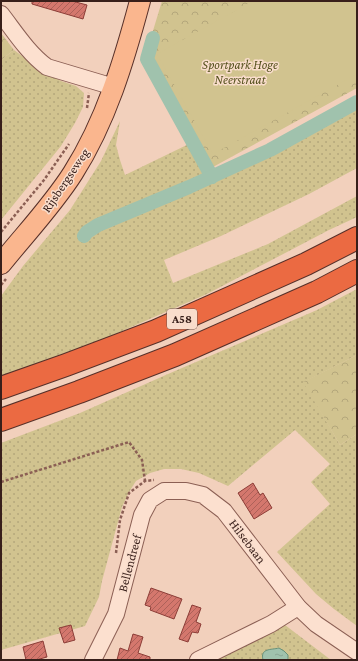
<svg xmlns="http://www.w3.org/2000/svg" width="358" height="661" font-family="'Crimson Pro',serif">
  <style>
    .grass { fill: url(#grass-dots) }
    .forest { fill: url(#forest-crowns) }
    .pitch { fill: #d1c38f }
    .water { fill: url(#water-ripples); stroke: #679179 }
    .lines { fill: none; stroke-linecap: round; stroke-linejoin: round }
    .canal { stroke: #a0c2ad; stroke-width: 14 }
    .building { fill: url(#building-hatch); stroke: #8c3d37 }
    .minor-casing { stroke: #8b5f54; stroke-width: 18 }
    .major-casing { stroke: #583029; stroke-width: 22 }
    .highway-casing { stroke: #583029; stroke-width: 24 }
    .path { stroke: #8b5f54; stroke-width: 2.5; stroke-dasharray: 3 2; stroke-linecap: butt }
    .minor { stroke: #fce0cf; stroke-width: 16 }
    .major { stroke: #fab68e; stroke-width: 20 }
    .highway { stroke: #eb6a42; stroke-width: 22 }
    .labels { text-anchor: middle; stroke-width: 3; stroke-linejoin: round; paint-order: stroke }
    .shield { fill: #f9ddcc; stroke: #72584f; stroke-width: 1 }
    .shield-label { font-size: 12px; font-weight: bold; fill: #381f1a }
    .park-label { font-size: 13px; font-style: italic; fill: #57531f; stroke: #f9ddcc }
    .street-label { font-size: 13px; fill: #381f1a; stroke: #f9ddcc }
  </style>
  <defs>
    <pattern id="grass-dots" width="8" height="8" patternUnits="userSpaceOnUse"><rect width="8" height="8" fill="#d1c38f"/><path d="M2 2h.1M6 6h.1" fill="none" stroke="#b4a77b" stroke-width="1.8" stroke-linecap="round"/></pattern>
    <pattern id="forest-crowns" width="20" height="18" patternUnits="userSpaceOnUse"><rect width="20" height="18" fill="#d1c38f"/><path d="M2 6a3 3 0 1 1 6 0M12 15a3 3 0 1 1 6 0" fill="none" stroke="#b4a77b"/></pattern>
    <pattern id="water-ripples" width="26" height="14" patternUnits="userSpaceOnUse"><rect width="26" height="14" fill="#a0c2ad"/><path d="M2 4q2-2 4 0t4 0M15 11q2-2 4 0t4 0" fill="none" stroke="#8ba694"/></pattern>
    <pattern id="building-hatch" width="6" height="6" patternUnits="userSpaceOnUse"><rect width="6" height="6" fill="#d4776d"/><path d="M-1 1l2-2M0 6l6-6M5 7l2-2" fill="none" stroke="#ad6159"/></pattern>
  </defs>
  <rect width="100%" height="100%" fill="#f2d0bc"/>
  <g class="grass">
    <polygon points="14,50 41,70 61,81 76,86 84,93 83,107 75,123 61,146 1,220 1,60"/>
    <polygon points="357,105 357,168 309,194 221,236 164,260 173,283 268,244 357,196 357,217 329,230 207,294 60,358 1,380 1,296 23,266 70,210 101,161 120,121 116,145 120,160 125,175 193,142 214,180"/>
    <polygon points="357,289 357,355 304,382 340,445 357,434 357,626 334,609 316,594 277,552 330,504 311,482 330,464 295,430 228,486 199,473 181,469 164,469 150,473 136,481 129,492 122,507 102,581 99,597 85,626 1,650 1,443 80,413 168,374 317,310"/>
    <polygon points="285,625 331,660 288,660 279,648 262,658 263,660 214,660"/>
  </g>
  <g class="forest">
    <polygon points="162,1 357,1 357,88 213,167 154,62 152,69 145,57"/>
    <polygon points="1,33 14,50 1,60"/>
    <polygon points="357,355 357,434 340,445 303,382"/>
  </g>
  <polygon class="pitch" points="253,1 354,1 357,6 357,74 213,154 157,54"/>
  <path class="water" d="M279 648 284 651 288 655V660H263C260 648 271 650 279 648Z"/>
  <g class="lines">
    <g class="canal">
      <polyline points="153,38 147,59 212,177"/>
      <polyline points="84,236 87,232 98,225 189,187 270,150 357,102"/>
    </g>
  </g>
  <g class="building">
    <polygon points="32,1 72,1 87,5 83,19 32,4"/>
    <polygon points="253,483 260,495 263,493 272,508 254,519 238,493"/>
    <polygon points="151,588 182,599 174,619 150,610 151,607 145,605"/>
    <polygon points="192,605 201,608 196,622 201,624 198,633 192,632 188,642 179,639"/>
    <polygon points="71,625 75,640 64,643 59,628"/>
    <polygon points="133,634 143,637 138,653 150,657 150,660 117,660 120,648 128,651"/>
    <polygon points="43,641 47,657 36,660 26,660 23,647"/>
  </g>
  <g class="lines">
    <g class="minor-casing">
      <g id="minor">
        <path d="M1 14C15 32 28 53 47 67L114 87"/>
        <polyline points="93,660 116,614 142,515 150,500 164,491 186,491 203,495 224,511 298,607 316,624 357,652"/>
        <polyline points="198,660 271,624 298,607"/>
      </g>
    </g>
    <g class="major-casing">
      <path id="major" d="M1 264C25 234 52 206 73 173 106 121 124 61 140 1"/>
    </g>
    <g class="highway-casing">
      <g id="highway">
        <polyline points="1,388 66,365 156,331 306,264 357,238"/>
        <polyline points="1,420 79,392 175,355 317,292 357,271"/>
      </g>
    </g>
    <g class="path">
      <polyline points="87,108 89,93"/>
      <polyline points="1,232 44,180 69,144"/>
      <polyline points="1,285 6,279"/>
      <polyline points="1,482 129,442 142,460 145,481"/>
      <polyline points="116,553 120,520 129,493 145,481 154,480"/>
    </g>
    <use href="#minor" class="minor"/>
    <use href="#major" class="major"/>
    <use href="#highway" class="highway"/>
  </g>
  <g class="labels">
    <rect class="shield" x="167" y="309" width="30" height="20" rx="3"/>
    <g class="shield-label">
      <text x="182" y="323">A58</text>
    </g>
    <g class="park-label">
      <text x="240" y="69">Sportpark Hoge<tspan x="240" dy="15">Neerstraat</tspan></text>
    </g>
    <g class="street-label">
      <text transform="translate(65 180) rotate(-56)" y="5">Rijsbergseweg</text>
      <text transform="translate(248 541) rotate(53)" y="5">Hilsebaan</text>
      <text transform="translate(129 563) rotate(-75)" y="5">Bellendreef</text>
    </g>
  </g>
  <rect width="358" height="661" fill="none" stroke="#381f1a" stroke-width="4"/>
</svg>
